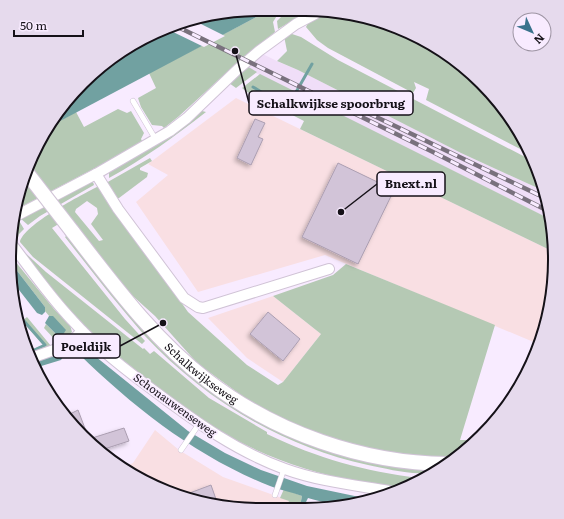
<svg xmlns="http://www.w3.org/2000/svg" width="564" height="519" font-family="Literata,serif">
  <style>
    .industrial { fill: #f9dfe3 }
    .built { fill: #f0def8 }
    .green { fill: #b5c9b4; fill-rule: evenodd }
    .water { fill: #71a1a1 }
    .pier { fill: #f8ebff }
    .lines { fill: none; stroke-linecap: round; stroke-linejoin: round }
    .stream { stroke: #71a1a1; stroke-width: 3 }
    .building { fill: #d2c4d8; stroke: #ab9eb1; filter: url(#shadow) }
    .lane-casing { stroke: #d0c3d6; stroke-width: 6 }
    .street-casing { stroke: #d0c3d6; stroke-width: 12 }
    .secondary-casing { stroke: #d0c3d6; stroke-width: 16 }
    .lane { stroke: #fff; stroke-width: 5 }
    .street { stroke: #fff; stroke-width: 10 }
    .secondary { stroke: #fff; stroke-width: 14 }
    .rail-casing { stroke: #79717d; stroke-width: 4.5 }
    .rail { stroke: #f8ebff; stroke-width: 3; stroke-dasharray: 9; stroke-linecap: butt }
    .secondary-bridge-casing { stroke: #d0c3d6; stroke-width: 16; stroke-linecap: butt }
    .secondary-bridge { stroke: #fff; stroke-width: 14 }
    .labels { text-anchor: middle; stroke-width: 3.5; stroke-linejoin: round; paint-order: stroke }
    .street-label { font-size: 11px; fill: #151118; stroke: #f8ebff }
    .rim { fill: none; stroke: #151118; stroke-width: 2 }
    .leader { fill: none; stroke: #151118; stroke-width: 1.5 }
    .callout-dot { fill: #151118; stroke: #f8ebff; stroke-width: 1.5 }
    .callout { fill: #f8ebff; stroke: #151118; stroke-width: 1.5 }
    .callout-label { font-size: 12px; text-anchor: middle; font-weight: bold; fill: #151118 }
  </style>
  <defs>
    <filter id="shadow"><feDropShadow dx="-2.5" dy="2.5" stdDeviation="2" flood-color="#0004"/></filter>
  </defs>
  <rect width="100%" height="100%" fill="#f8ebff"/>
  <g class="industrial">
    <polygon points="236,98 550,250 550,309 536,343 325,255 198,292 136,202 168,175 148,164"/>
    <polygon points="273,296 321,334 283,382 247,358 208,318"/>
    <polygon points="155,430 179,450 223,477 290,501 286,507 227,508 134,476 122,468 133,463"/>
  </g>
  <polygon class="built" points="193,20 281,63 298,70 461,153 542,190 550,211 550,219 167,29"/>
  <g class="green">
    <polygon points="262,14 278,14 273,22 275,32 236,64 178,117 164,128 162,126 152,125 141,107 138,98 156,88 149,73"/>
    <polygon points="284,14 304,14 278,29 277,21"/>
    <polygon points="322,14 354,14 444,51 513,121 526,152 426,100 429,89 414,82 416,88 413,93 328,48 317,40 306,27 309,21"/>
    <polygon points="289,33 301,37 338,60 529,159 542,190 461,153 298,70 277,61 287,51 284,36"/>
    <polygon points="247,66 257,72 236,88 229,83"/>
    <polygon points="260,74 550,219 550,250 300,129 304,121 247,92 242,88"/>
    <polygon points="118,109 127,113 131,111 144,133 141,139 143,143 15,210 18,194 42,134 47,128 76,112 84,127"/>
    <path d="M202 111 206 112C175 136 144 159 109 178V171L174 135Z"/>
    <polygon points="150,158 152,161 140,168 140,170 148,173 147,177 119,198 114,199 106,183"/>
    <polygon points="89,181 91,183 93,182 94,185 40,216 28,225 20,218"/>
    <path d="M99 186 188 312 247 365 278 385 283 382 321 334 273 296 333 275 346 264 495 325 460 440H471L452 460 425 458 349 445 302 428 252 403 198 364 155 316 125 289 70 217 52 228 125 319 145 341 142 344 33 257 20 242C23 225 83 194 99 186ZM87 201 97 208 98 214 91 224 103 240 99 241 75 212 76 209Z"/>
    <path d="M18 219 24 229 19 234 16 245C12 236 8 226 18 219Z"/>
    <path d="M68 234 147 335 159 348 187 370 263 421 439 470C419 478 389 469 368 465 283 447 204 399 145 336 117 304 91 270 65 237Z"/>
    <path d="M20 248 46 272 143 349 144 348 150 354 154 351 209 398 267 432V434C319 459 363 471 420 478 413 481 405 485 397 487 386 489 372 484 361 482 295 470 245 449 190 413L86 331Z"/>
    <polygon points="10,255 54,309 70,325 72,332 66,339 57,342 44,328 46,324 59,337 50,317 44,310 45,307 11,263"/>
    <polygon points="27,317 51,346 33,355 31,350 43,345 22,321"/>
    <polygon points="284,489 302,496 300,506 286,507 289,501 280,498"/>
  </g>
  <g class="water">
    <polygon points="210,14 262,14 47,128 71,95 149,35"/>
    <polygon points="11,263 45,307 45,312 42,315 37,313 12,281"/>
    <polygon points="49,316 53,316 66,330 62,336 59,337 45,323"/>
    <path d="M80 344 188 431 225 453 261 470 307 486 369 499C343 509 334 505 308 498L304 506H300L302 496C291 492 280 490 270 486 197 457 134 408 79 354L75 349Z"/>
    <polygon points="59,354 64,355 61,360 38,367 36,361"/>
  </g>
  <polygon class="pier" points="193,20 225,36 204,47 167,29"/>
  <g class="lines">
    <g class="stream">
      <polyline points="253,87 287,108 312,64"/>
      <polyline points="24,321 45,345 32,351"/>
    </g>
  </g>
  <g class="building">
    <polygon points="255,119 265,123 258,137 263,139 251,165 237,158"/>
    <polygon points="338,163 394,190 358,264 302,237"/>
    <polygon points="268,312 300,339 283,361 250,334"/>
    <polygon points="78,410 89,439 124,428 129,441 98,451 66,416"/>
    <polygon points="211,485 218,505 187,494"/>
  </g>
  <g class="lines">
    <g class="lane-casing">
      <g id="lane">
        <polyline points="133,101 156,140"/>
        <polyline points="181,450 199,424"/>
        <polyline points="275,495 284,469"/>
      </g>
    </g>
    <g class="street-casing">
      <g id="street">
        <polyline points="96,174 118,209 184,298 198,307 203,308 329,269"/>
        <polyline points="14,217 96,174 170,131 187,118 238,69 259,51 296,24 315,14"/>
        <path d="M10 242C30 268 49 296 72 320 97 348 127 371 157 393 197 423 238 452 285 469 318 481 354 485 389 491"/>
        <polyline points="34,357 68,345 82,331"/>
      </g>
    </g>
    <g class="secondary-casing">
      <g id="secondary">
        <path id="s1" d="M72 231C113 284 154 340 208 381 276 433 362 463 447 464"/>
      </g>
    </g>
    <use href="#lane" class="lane"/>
    <use href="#street" class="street"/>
    <use href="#secondary" class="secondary"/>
    <g class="rail-casing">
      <g id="rail">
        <polyline points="176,26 433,152 550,212"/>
        <polyline points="368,113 545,198"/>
      </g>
    </g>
    <use href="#rail" class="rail"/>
    <g class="secondary-bridge-casing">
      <polyline id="secondary-bridge" points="27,173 72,231"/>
    </g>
    <use href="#secondary-bridge" class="secondary-bridge"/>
  </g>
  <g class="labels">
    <g class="street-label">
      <text dy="4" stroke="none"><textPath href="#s1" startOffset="193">Schalkwijkseweg</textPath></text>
      <text transform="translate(175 405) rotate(36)" y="4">Schonauwenseweg</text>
    </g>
  </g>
  <path d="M0 0H564V519H0ZM259 16H305A243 243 0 0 1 548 259V260A243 243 0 0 1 305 503H259A243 243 0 0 1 16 260V259A243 243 0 0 1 259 16Z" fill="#e6daed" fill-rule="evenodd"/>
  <path class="rim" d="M259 16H305A243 243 0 0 1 548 259V260A243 243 0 0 1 305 503H259A243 243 0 0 1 16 260V259A243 243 0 0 1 259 16Z"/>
  <path class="leader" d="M235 51L249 103M341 212L377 184M163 323L120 346"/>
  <g class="callout-dot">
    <circle cx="235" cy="51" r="4"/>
    <circle cx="341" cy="212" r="4"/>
    <circle cx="163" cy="323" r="4"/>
  </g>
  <g class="callout">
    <rect x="249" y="91" width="164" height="24" rx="4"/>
    <rect x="377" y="172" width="68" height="24" rx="4"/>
    <rect x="53" y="334" width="67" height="24" rx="4"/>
  </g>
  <g class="callout-label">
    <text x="331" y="108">Schalkwijkse spoorbrug</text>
    <text x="411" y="188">Bnext.nl</text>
    <text x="86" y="351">Poeldijk</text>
  </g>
  <g transform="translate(532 32) rotate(134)"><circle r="19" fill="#f8ebff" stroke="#9d94a3"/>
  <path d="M0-3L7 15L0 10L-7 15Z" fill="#39728c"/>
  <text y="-6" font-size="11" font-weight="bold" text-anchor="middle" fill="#151118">N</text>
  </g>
  <path d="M14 30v6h69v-6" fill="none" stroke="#151118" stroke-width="2"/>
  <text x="20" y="30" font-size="12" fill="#151118" stroke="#f8ebff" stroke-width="3" paint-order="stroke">50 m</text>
</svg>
